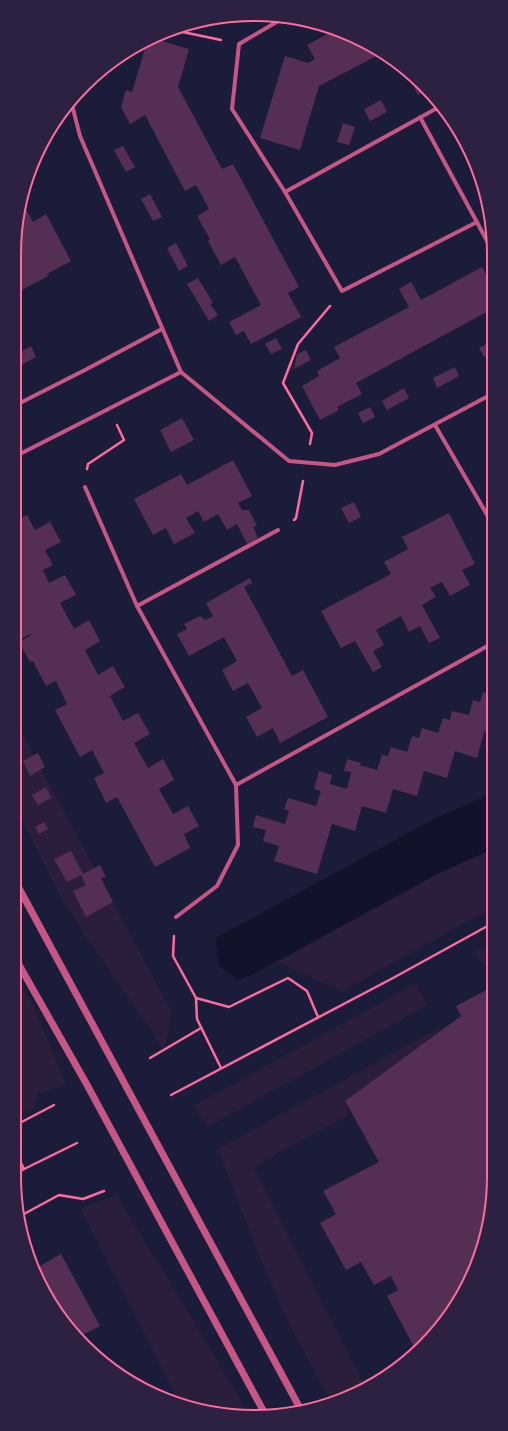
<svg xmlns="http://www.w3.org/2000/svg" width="508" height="1431" font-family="'DejaVu Sans',sans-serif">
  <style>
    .green { fill: #2a1e3b }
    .water { fill: #12122b }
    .building { fill: #542f53 }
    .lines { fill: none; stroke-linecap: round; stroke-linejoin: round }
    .path { stroke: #ff6b9d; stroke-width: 2.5 }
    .minor { stroke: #c65784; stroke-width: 4 }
    .tertiary { stroke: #c65784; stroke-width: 7 }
    .rim { fill: none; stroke: #ff6b9d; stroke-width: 2 }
  </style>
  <rect width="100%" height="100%" fill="#1b1b3a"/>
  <g class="green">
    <polygon points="14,719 172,1012 165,1048 167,1058 154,1034 90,943 58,892 30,836 14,800"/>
    <polygon points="493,849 493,907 342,991 277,962 439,873"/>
    <polygon points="493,941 494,979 474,952"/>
    <polygon points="14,972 32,1003 66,1084 38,1093 34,1108 14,1120 14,1105 19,1103 14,1088"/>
    <polygon points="416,983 428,1005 207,1127 194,1106"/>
    <polygon points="439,1028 441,1031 345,1101 349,1115 278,1153 254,1168 365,1387 331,1402 294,1334 259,1256 218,1149"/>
    <polygon points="117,1195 123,1207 173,1287 241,1401 246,1413 223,1415 179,1402 81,1209"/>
  </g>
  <polygon class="water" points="493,793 493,849 439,873 255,973 238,980 219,966 216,938 436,818"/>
  <g class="building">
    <polygon points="335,30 374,46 382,53 319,86 300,150 260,138 285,56 308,63 315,59 307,45"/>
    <polygon points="155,39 189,49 178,87 222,169 233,164 299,287 288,293 301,317 251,344 244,331 236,335 229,322 261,305 235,257 221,265 208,241 210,239 197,216 209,209 196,185 185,191 145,115 130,124 121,107 126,90 132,92 147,42"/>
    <polygon points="417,81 424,87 428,90 418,95 412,83"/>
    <polygon points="381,100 387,112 370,121 364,109"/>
    <polygon points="343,123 355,127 349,145 337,142"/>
    <polygon points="123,146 135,167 126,172 114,150"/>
    <polygon points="150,194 162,217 153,221 141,199"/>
    <polygon points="21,200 33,222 46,214 71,261 47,274 48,276 14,294 14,254"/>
    <polygon points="176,243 188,266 179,271 167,248"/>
    <polygon points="482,267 492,285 492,309 356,383 362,394 337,407 339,410 320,420 302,386 319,376 317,371 340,358 334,347 409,307 399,289 411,282 421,300"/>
    <polygon points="198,278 213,303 210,304 218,315 209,321 187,284"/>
    <polygon points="276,338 282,349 271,354 265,344"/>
    <polygon points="492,341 492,353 484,357 479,348"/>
    <polygon points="31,346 36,357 14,369 14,356"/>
    <polygon points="306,350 311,360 294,369 297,354"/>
    <polygon points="455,367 459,376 437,388 433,378"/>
    <polygon points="404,388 409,398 387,410 382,401"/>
    <polygon points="370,407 375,417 363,423 358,413"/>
    <polygon points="182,418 194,440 171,452 160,430"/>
    <polygon points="233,460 252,496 238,503 242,510 249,510 257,526 253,527 258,538 247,544 237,524 227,530 218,514 204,522 198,511 186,518 195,533 174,544 166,528 153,535 134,499 181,474 187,485"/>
    <polygon points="354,502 361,517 349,523 341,508"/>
    <polygon points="449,513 475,564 462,570 470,585 450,596 442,582 430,588 436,597 422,605 440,638 429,643 420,626 409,632 401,616 376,630 384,645 373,651 382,667 373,672 355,641 341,648 321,611 391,574 384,562 408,549 402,537"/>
    <polygon points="27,515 35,530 50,522 61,542 45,550 53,565 43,570 49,583 65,575 76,595 60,603 74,629 89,620 100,641 85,650 98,675 113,666 125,687 110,696 123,721 138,713 150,734 134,743 148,768 163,759 169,770 174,780 159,789 173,814 188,806 199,826 184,834 190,848 155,867 117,797 106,803 94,778 104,773 92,750 80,757 55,710 67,704 56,681 46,686 34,663 33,661 30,662 19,642 31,635 30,634 17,641 14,634 14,614 18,611 14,603 14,583 16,582 14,578 14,522"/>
    <polygon points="250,578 252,583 244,587 292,676 303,670 328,717 280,743 273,728 257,737 246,717 262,708 248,683 233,691 222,670 237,661 224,637 189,656 177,634 187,629 184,624 200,616 205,620 213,616 206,603"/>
    <polygon points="483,692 493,695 493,735 484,732 477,758 455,751 447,778 424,771 417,796 393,789 386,813 362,806 355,831 332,824 317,874 274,861 279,846 263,841 266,830 253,827 256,815 285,824 289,811 284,809 288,798 316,806 321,791 314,789 319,771 332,775 330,784 347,789 351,772 344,771 347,759 361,763 360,765 377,770 382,755 388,756 391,747 407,752 412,736 419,738 422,728 438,733 443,718 450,720 452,711 469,715 473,700 480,702"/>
    <polygon points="14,744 20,755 14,759"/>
    <polygon points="38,753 45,767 30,776 23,761"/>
    <polygon points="46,787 51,798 38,805 32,795"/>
    <polygon points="44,822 48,829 39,834 35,827"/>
    <polygon points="71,851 83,874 100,865 106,877 101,878 113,902 86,917 73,891 86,885 81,875 67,882 54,859"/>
    <polygon points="494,986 494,1177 486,1239 453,1311 441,1318 443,1321 415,1349 387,1296 398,1290 391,1276 374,1285 361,1262 346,1270 320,1223 336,1214 323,1191 379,1162 345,1101 461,1016 456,1006"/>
    <polygon points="61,1254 100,1326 77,1338 74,1335 33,1270"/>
  </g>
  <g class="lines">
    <g class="path">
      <polyline points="178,31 221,40"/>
      <polyline points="310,444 312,433 283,383 298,344 330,306"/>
      <polyline points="87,469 88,464 124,440 117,425"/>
      <polyline points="294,520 296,518 303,481"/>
      <polyline points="174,936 173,956 196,998 229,1007 288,978 307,991 318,1017"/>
      <polyline points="196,998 197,1019 221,1068"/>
      <polyline points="150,1058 201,1028"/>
      <polyline points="171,1095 393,978 493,923"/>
      <polyline points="14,1126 54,1105"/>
      <polyline points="14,1149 24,1169"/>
      <polyline points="14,1174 77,1143"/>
      <polyline points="22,1215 59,1195 83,1199 104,1191"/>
    </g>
    <g class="minor">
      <polyline points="280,20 239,44 232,109 285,192 342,291 477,222"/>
      <polyline points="71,101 80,136 181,372 289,461 335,465 379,454 492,394"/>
      <polyline points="420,117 492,250"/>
      <polyline points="285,192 441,106"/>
      <polyline points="14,406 85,370 162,329"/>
      <polyline points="435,425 493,525"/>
      <polyline points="14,457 181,372"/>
      <polyline points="85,487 137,606 236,785 238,845 217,886 176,917"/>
      <polyline points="137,606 278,530"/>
      <polyline points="236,785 493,643"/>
    </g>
    <g class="tertiary">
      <polyline points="14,879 301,1410"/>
      <polyline points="14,956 86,1083 264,1412"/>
    </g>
  </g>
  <path d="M0 0H508V1431H0ZM254 21H254A233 233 0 0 1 487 254V1177A233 233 0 0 1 254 1410H254A233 233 0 0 1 21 1177V254A233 233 0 0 1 254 21Z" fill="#2d2142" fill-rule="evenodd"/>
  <path class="rim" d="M254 21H254A233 233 0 0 1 487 254V1177A233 233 0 0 1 254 1410H254A233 233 0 0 1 21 1177V254A233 233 0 0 1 254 21Z"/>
</svg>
